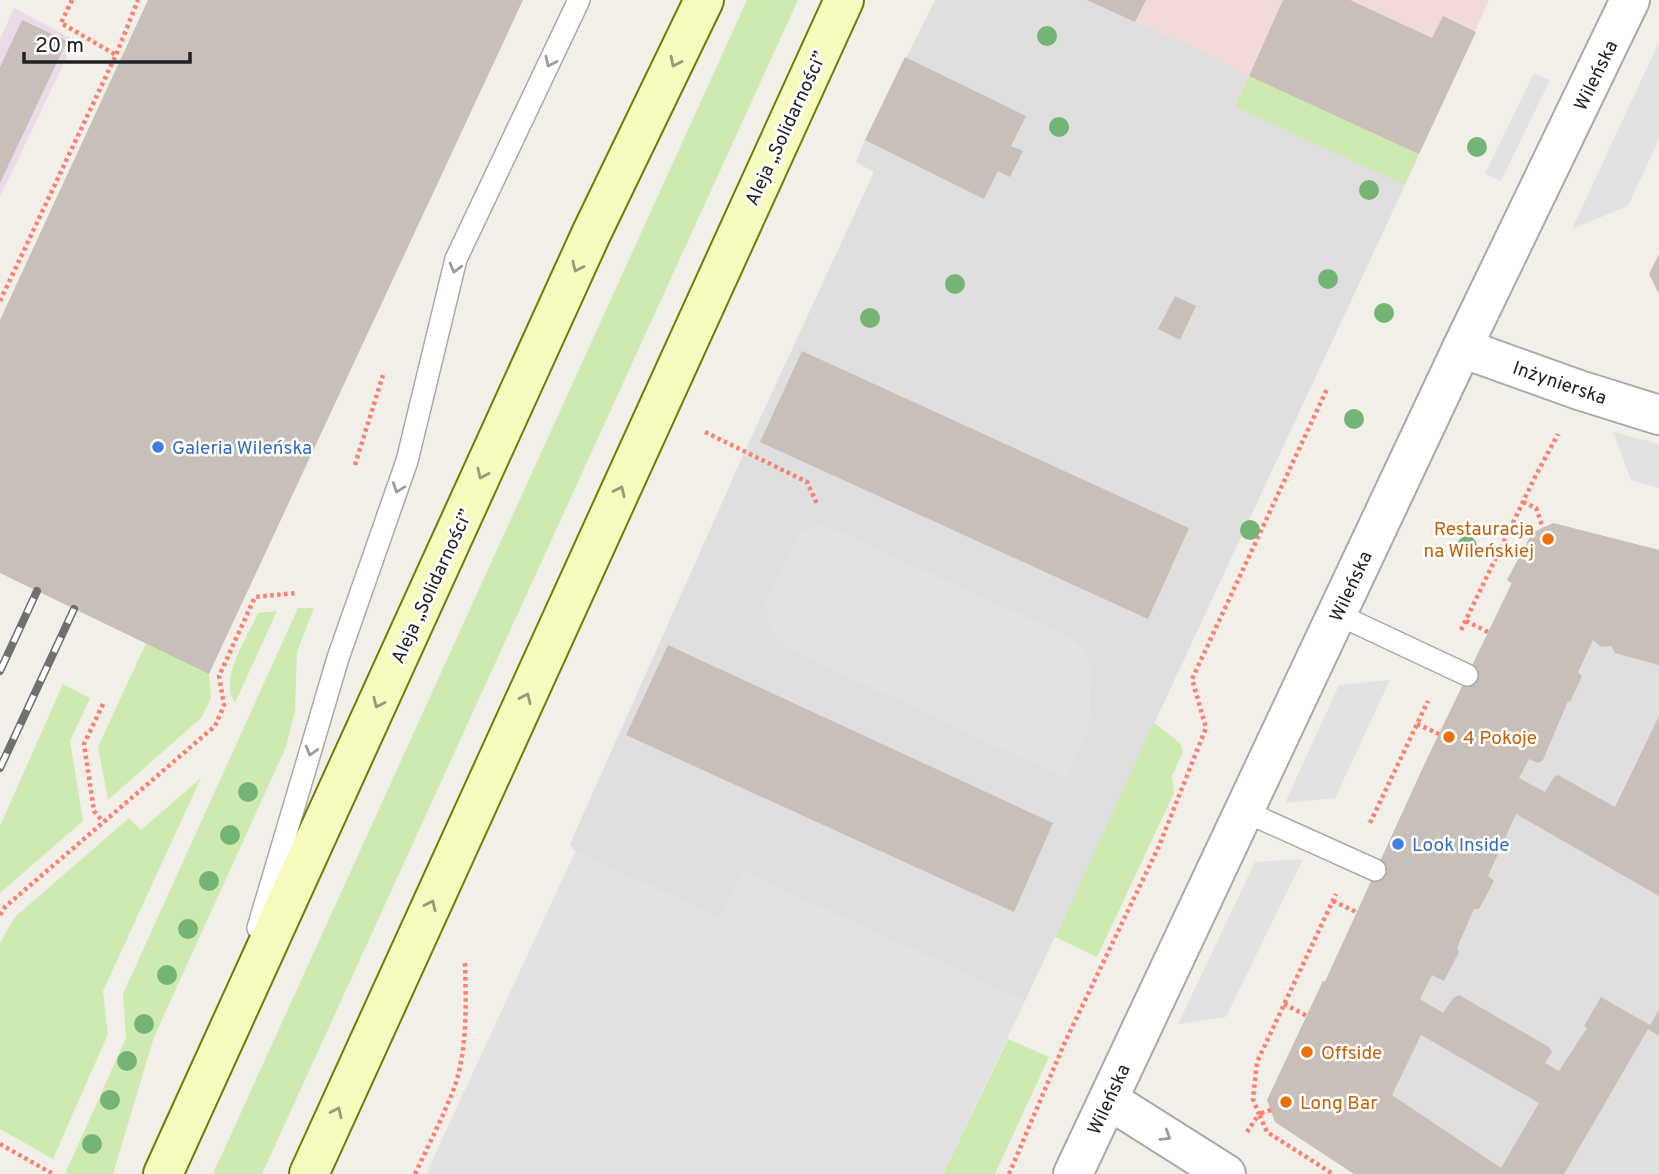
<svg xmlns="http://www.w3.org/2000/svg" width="1659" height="1174" font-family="Overpass,sans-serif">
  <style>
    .residential { fill: #e0dfdf }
    .commercial { fill: #f2dad9 }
    .industrial { fill: #ebdbe8 }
    .grass { fill: #cdebb0 }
    .parking { fill: #e2e2e2 }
    .building { fill: #c7bfb8; fill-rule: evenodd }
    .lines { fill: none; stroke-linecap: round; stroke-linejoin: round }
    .service-casing { stroke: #a9a9a9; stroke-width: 24 }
    .minor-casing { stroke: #a9a9a9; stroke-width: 42 }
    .secondary-casing { stroke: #707d05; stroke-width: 42 }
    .path { stroke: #fa8072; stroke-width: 4.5; stroke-dasharray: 3.5 3.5; stroke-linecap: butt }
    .service { stroke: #fff; stroke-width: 21 }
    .minor { stroke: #fff; stroke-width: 38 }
    .secondary { stroke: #f7fabf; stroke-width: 38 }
    .rail-casing { stroke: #707070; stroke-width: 8 }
    .rail { stroke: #fff; stroke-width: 5; stroke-dasharray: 16; stroke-linecap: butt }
    .tree { fill: #74b475 }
    .oneway { stroke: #9c9c9c }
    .oneway2 { stroke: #979978 }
    .shop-dot { fill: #3f7fe0; stroke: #fff; stroke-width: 2.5 }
    .food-dot { fill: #e8710a; stroke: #fff; stroke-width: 2.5 }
    .labels { text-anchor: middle; stroke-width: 5; stroke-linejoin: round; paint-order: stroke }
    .street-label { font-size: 19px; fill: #222; stroke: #fff }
    .shop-label { font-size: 19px; fill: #366cbe; stroke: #fff; text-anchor: start }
    .food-label { font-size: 19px; fill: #c56008; stroke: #fff; text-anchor: start }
  </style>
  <rect width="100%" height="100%" fill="#f2efe9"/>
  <g class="residential">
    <polygon points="935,0 1087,0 1194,47 1249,76 1235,107 1405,185 1025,1001 743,872 721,918 575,852 570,844 745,451 874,172 856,162 865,140"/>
    <polygon points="1553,523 1659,550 1659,1174 1354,1174 1275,1122 1267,1100 1323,981 1325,981 1425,763 1511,584 1507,580 1532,533"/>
  </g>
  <polygon class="commercial" points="1087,0 1489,0 1405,185 1235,107 1248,76 1194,47"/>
  <polygon class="industrial" points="14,8 75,40 0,197 0,39"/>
  <g class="grass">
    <polygon points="747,0 798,0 262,1174 213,1174"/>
    <polygon points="1249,76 1419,154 1405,185 1235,107"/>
    <polygon points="298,608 314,608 297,652 295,711 286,747 154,1037 113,1174 65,1174 126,1038 123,994"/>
    <path d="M277 611 235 703C218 681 247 637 258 613Z"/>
    <polygon points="146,643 209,674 211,698 202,717 108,800 98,747"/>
    <polygon points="63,684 90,698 70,741 83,821 0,893 0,826"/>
    <polygon points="1154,723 1180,743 1183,752 1172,776 1174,793 1097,957 1055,937"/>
    <polygon points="201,778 103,991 108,1034 53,1159 0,1129 0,943 15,917 129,818 141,830"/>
    <polygon points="1008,1039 1049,1057 995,1174 943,1174"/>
  </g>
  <g class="parking">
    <polygon points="1659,42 1659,139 1628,206 1572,229"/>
    <polygon points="1534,73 1550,80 1501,181 1485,174"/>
    <polygon points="1613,432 1659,444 1659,488 1631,480"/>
    <polygon points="823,524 1072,638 1087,653 1091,677 1089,731 1066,779 785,647 768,625 766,603 800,531"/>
    <polygon points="1390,680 1335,798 1285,803 1339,685"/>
    <polygon points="575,852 720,917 743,872 1025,1001 943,1174 426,1174"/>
    <polygon points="1303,859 1226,1017 1178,1024 1255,862"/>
  </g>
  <g class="building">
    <polygon points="148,0 523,0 209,674 0,573 0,320"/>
    <polygon points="1087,0 1146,0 1135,22"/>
    <polygon points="1283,0 1350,0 1432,38 1443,16 1476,32 1419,154 1249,76"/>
    <polygon points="22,20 67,41 0,183 0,67"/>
    <polygon points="905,57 1026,116 1011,146 1023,151 1010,177 998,171 984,199 865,140"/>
    <polygon points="1659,254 1659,294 1649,274"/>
    <polygon points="1175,296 1196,306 1180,340 1158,329"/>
    <polygon points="802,351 1189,528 1148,619 760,442"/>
    <path d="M1553 523 1659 550V665L1615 653 1611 646 1601 647 1593 640 1578 672 1582 676 1570 702 1568 701 1543 760 1538 763 1529 759 1519 778 1545 792 1554 777 1558 775 1615 807 1659 716V896L1516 814 1488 876 1494 881 1479 909H1474L1457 948 1459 952 1444 981 1432 975 1420 999 1443 1013 1453 998 1459 995 1549 1047 1552 1052 1545 1063 1559 1071 1587 1028 1584 1026 1601 997 1650 1025 1659 1010V1036L1648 1029 1564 1174H1354L1275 1122 1267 1100 1323 981 1325 982 1425 763 1512 583 1507 580 1532 533ZM1421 1035 1539 1103 1501 1168 1392 1095Z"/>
    <polygon points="668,645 1053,823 1014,912 626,735"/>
  </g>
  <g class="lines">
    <g class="service-casing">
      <g id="service">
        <polyline points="1337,614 1467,675"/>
        <polyline points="1244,811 1375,870"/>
        <polyline points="258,928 338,658 407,461 456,259 579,0"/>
      </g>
    </g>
    <g class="minor-casing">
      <g id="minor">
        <polyline points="1462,348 1579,390 1659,415"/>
        <polyline points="1109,1100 1226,1174"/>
        <polyline points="1073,1174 1462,348 1630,0"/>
      </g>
    </g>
    <g class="secondary-casing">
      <g id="secondary">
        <polyline points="163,1174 591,234 704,0"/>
        <polyline points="309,1174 844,0"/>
      </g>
    </g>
    <g class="path">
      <polyline points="72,0 61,23 116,55"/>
      <polyline points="0,301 116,55 138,0"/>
      <polyline points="705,432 807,482 817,504"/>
      <polyline points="355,465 383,375"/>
      <polyline points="1523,502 1536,508 1543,528"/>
      <polyline points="1466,621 1488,632"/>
      <polyline points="1461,630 1535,477 1558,434"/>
      <polyline points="103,704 84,744 94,811 103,822"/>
      <polyline points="1417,724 1439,734"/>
      <polyline points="1370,823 1428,701"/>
      <polyline points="1333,901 1356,912"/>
      <polyline points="0,915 5,907 215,726 224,705 219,676 255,597 296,593"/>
      <polyline points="1284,1004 1307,1016"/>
      <polyline points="1271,1110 1259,1114 1267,1132 1333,1174"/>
      <polyline points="1247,1132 1259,1114 1253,1099 1257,1062 1336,894"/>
      <polyline points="0,1144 53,1174"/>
      <path d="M415 1174C428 1146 442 1119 453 1091 468 1051 466 1004 465 962"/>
      <polyline points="1009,1174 1065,1042 1159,846 1206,728 1192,679 1327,389"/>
    </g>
    <use href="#service" class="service"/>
    <use href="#minor" class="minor"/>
    <use href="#secondary" class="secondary"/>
    <g class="rail-casing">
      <g id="rail">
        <polyline points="0,671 37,591"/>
        <polyline points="0,768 74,609"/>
      </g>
    </g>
    <use href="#rail" class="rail"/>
  </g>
  <g class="tree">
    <circle cx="1047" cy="36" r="10"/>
    <circle cx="1059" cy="127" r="10"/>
    <circle cx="1477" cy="147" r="10"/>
    <circle cx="1369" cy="190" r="10"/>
    <circle cx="1328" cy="279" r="10"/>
    <circle cx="955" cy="284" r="10"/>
    <circle cx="1384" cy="313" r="10"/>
    <circle cx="870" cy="318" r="10"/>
    <circle cx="1354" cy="419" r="10"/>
    <circle cx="1250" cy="530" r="10"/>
    <circle cx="1467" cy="546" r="10"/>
    <circle cx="248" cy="792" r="10"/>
    <circle cx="230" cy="835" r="10"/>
    <circle cx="209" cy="881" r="10"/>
    <circle cx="188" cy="929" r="10"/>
    <circle cx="167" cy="975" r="10"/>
    <circle cx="144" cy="1024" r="10"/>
    <circle cx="127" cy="1061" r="10"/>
    <circle cx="110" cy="1100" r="10"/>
    <circle cx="92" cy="1144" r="10"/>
  </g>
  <defs><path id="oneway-chevron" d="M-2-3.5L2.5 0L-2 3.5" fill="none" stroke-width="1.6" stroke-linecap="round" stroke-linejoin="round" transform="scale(1.75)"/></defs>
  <g class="oneway">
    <use href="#oneway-chevron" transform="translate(550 62) rotate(115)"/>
    <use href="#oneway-chevron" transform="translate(455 268) rotate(105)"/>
    <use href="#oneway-chevron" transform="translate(398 488) rotate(109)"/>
    <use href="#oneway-chevron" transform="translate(311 751) rotate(106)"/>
    <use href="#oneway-chevron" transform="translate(1166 1136) rotate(32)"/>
  </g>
  <g class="oneway2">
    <use href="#oneway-chevron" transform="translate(675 62) rotate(116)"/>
    <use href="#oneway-chevron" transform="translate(577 267) rotate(115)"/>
    <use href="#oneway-chevron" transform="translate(482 474) rotate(115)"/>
    <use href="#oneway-chevron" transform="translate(620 491) rotate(-65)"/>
    <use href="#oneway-chevron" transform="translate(526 698) rotate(-65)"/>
    <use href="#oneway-chevron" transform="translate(378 703) rotate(115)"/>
    <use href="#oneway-chevron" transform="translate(431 905) rotate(-65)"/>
    <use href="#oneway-chevron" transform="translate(337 1112) rotate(-65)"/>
  </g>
  <g class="shop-dot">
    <circle cx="158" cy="447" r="7"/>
    <circle cx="1398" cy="844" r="7"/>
  </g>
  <g class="food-dot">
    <circle cx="1548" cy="539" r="7"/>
    <circle cx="1449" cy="737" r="7"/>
    <circle cx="1307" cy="1052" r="7"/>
    <circle cx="1286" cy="1102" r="7"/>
  </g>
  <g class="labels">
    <g class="street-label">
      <text transform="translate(1595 75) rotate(-64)" y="7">Wileńska</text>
      <text transform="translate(785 128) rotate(-65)" y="7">Aleja „Solidarności”</text>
      <text transform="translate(1560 382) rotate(19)" y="7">Inżynierska</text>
      <text transform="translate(431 586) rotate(-65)" y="7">Aleja „Solidarności”</text>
      <text transform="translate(1350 586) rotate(-65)" y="7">Wileńska</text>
      <text transform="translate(1108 1099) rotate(-65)" y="7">Wileńska</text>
    </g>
    <g class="shop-label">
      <text x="172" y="454">Galeria Wileńska</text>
      <text x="1412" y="851">Look Inside</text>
    </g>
    <g class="food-label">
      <text x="1534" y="535" text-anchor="end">Restauracja<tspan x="1534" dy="22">na Wileńskiej</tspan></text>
      <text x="1463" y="744">4 Pokoje</text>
      <text x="1321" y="1059">Offside</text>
      <text x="1300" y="1109">Long Bar</text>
    </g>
  </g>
  <path d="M24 52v10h166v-10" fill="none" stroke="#222222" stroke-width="3.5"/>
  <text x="35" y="52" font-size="21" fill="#222222" stroke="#ffffff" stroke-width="5" paint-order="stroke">20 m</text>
</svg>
